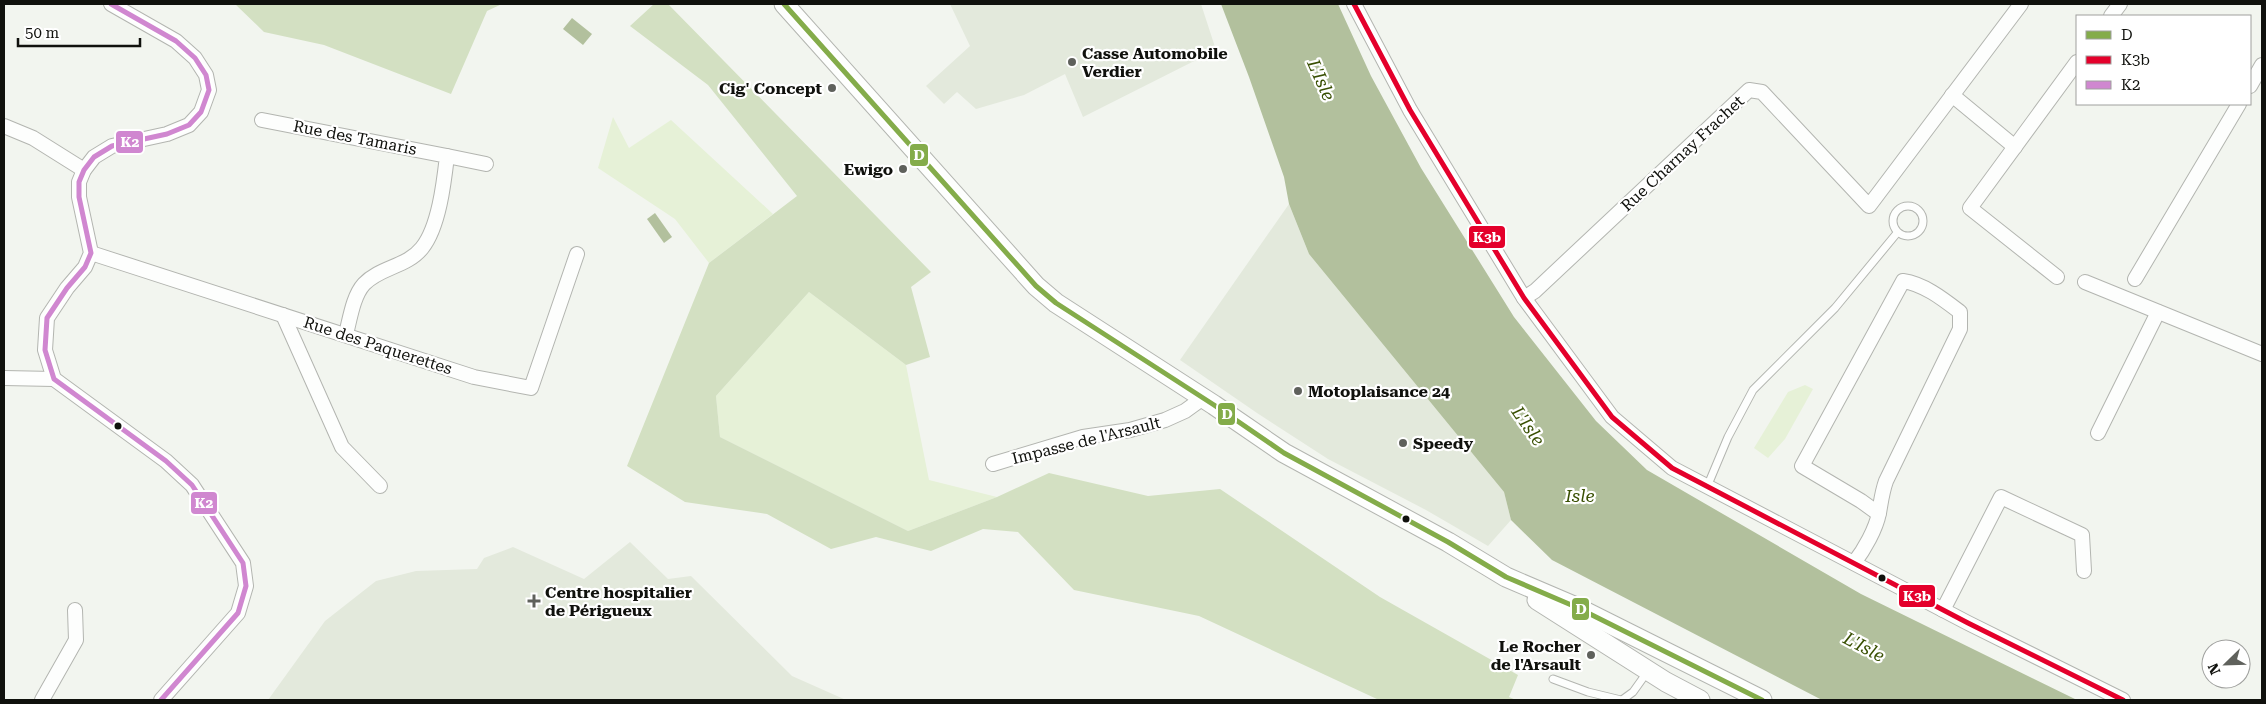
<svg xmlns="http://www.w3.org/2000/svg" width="2266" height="704" font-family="'Roboto Serif',serif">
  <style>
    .built { fill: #e3e9dc }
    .green { fill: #e6f1d7 }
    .forest { fill: #d3e0c2 }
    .water { fill: #b2c09d }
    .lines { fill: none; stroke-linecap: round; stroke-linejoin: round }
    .service-casing { stroke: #b3b5b0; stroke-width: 9 }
    .minor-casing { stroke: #b3b5b0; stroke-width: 16 }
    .secondary-casing { stroke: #b3b5b0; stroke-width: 21 }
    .service { stroke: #fdfefd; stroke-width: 7 }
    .minor { stroke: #fdfefd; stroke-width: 14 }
    .secondary { stroke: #fdfefd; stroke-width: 19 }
    .bus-1-casing { stroke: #fff; stroke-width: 9 }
    .bus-2-casing { stroke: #fff; stroke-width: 9 }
    .bus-3-casing { stroke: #fff; stroke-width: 9 }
    .bus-1 { stroke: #84ac4a; stroke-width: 5 }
    .bus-2 { stroke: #e4002b; stroke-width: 5 }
    .bus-3 { stroke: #d087d0; stroke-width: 5 }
    .poi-dot { fill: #5f615c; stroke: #fff; stroke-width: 2 }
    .bus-dot { fill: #10110d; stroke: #fff; stroke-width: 2 }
    .labels { text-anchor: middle; stroke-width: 4.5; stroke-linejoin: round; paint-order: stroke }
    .poi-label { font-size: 16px; font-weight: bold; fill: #10110d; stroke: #fff; text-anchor: start }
    .street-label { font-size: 16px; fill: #10110d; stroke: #fff }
    .water-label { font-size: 18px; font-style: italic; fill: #395003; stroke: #fff }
    .line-badge { stroke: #fff; stroke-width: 2 }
    .badge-label { font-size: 14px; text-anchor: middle; font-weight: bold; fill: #fff }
  </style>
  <rect width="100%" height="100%" fill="#f2f5ef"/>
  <g class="built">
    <polygon points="950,4 1201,4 1216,50 1083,117 1065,74 1024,95 976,109 957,92 944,104 926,86 970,46"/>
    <polygon points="1289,204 1309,254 1504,492 1511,520 1488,546 1426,510 1328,459 1257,413 1180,360"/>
    <polygon points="630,542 668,579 691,576 792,676 846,700 268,700 325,621 376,581 416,571 477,569 484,558 513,547 584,579"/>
  </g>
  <g class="green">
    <polygon points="613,117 629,148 671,120 773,214 709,263 675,219 598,168"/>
    <polygon points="809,292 906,365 929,480 997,497 908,531 720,437 716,396"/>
    <polygon points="1805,385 1813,389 1785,439 1768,458 1754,448 1788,392"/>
  </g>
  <g class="forest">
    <polygon points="235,4 502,4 487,11 451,94 324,45 264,32"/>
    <polygon points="654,4 668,4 931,272 911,287 930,357 906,365 809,292 716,396 720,437 908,531 997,497 1049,473 1148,496 1220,489 1380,597 1518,675 1509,697 1516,700 1379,700 1199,616 1074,590 1018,532 983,529 931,551 876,537 831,549 767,514 685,502 627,466 709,263 797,196 708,85 630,26"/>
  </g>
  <g class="water">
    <polygon points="1221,4 1338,4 1371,76 1421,168 1514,317 1596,421 1647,470 1861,594 2077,700 1822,700 1552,560 1511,520 1504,492 1309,254 1289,204 1284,177 1249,77"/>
    <polygon points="572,18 592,34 583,45 563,29"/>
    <polygon points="655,213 672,237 664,243 647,219"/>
  </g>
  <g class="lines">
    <g class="service-casing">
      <g id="service">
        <circle cx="1908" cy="221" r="15"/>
        <polyline points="1707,487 1728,437 1753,390 1835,308 1897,233"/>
        <polyline points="1553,679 1588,692 1621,700"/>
        <polyline points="1622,700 1633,692 1648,671"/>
      </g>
    </g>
    <g class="minor-casing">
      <g id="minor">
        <polyline points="111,4 176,41 195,58 206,75 209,90 201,112 189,125 167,134 112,146 94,157 84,170 79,182 79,197 91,253 85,267 67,288 47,318 45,350 54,379 166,461 192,485 243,563 246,586 238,613 161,700"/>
        <polyline points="1354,4 1410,110 1524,298 1612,417 1672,468 1968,623 2123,700"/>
        <polyline points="2111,16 2120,4"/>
        <polyline points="2250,86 2262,65"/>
        <polyline points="1952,95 2015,147"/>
        <path d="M262 120 447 156C444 182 439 227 422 248 407 267 380 267 364 284 353 296 350 319 346 334"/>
        <polyline points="4,126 33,138 84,170"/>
        <polyline points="447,156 486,164"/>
        <polyline points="91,253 474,377 531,388 577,254"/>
        <polyline points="2057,277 1970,208 2077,62"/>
        <polyline points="2135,279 2239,104"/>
        <polyline points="2085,282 2262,354"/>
        <polyline points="1524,298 1535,291 1749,90 1762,92 1869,206 2021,4"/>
        <polyline points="283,315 342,447 380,486"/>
        <polyline points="4,378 54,379"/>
        <polyline points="2098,433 2158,312"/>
        <polyline points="993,464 1083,437 1130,430 1165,420 1185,411 1203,398"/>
        <path d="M1854 563C1864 550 1876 529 1879 513 1881 502 1882 492 1886 481L1960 329V312C1943 299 1924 284 1903 281L1802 466 1861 501 1879 514"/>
        <polyline points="1943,610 2001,497 2082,535 2084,571"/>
        <polyline points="42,700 76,640 75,610"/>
      </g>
    </g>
    <g class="secondary-casing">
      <g id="secondary">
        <polyline points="784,4 1036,286 1056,303 1214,405 1284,453 1448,542 1506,577 1576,607 1762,700"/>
        <polyline points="1537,600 1666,682 1700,700"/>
      </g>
    </g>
    <use href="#service" class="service"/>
    <use href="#minor" class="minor"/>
    <use href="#secondary" class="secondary"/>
    <g class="bus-1-casing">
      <polyline id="bus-1" points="784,4 1036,286 1056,303 1214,405 1284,453 1448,542 1506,577 1576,607 1762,700"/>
    </g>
    <g class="bus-2-casing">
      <polyline id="bus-2" points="1354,4 1410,110 1524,298 1612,417 1672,468 1968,623 2123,700"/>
    </g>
    <g class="bus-3-casing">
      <polyline id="bus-3" points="111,4 176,41 195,58 206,75 209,90 201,112 189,125 167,134 112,146 94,157 84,170 79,182 79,197 91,253 85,267 67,288 47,318 45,350 54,379 166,461 192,485 243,563 246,586 238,613 161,700"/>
    </g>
    <use href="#bus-1" class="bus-1"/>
    <use href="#bus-2" class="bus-2"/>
    <use href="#bus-3" class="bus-3"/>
  </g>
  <g class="poi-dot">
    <circle cx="1072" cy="62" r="5"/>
    <circle cx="832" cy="88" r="5"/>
    <circle cx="903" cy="169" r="5"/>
    <circle cx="1298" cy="391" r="5"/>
    <circle cx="1403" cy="443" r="5"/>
    <path d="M531.5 593.5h5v5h5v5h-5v5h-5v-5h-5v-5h5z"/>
    <circle cx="1591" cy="655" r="5"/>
  </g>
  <g class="bus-dot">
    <circle cx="118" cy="426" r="4.5"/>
    <circle cx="1406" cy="519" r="4.5"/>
    <circle cx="1882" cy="578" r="4.5"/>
  </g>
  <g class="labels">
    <g class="poi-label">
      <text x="1082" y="59">Casse Automobile<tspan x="1082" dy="18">Verdier</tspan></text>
      <text x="822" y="94" text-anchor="end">Cig' Concept</text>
      <text x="893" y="175" text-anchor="end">Ewigo</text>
      <text x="1308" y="397">Motoplaisance 24</text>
      <text x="1413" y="449">Speedy</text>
      <text x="545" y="598">Centre hospitalier<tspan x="545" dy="18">de Périgueux</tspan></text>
      <text x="1581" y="652" text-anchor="end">Le Rocher<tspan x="1581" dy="18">de l'Arsault</tspan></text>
    </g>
    <g class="street-label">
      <text transform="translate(355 137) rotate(11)" y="6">Rue des Tamaris</text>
      <text transform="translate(1682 153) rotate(-43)" y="6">Rue Charnay Frachet</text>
      <text transform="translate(378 345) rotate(18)" y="6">Rue des Paquerettes</text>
      <text transform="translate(1086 440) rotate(-14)" y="6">Impasse de l'Arsault</text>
    </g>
    <g class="water-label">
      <text transform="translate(1321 80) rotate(66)" y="6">L'Isle</text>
      <text transform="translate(1528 426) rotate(55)" y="6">L'Isle</text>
      <text x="1580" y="502">Isle</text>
      <text transform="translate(1864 647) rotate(28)" y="6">L'Isle</text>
    </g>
  </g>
  <g class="line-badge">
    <rect x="115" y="130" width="29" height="24" rx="5" fill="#d087d0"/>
    <rect x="909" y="143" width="20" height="24" rx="5" fill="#84ac4a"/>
    <rect x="1468" y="225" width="38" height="24" rx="5" fill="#e4002b"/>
    <rect x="1217" y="402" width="19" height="24" rx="5" fill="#84ac4a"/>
    <rect x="190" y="491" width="28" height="24" rx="5" fill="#d087d0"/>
    <rect x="1898" y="584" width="38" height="24" rx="5" fill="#e4002b"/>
    <rect x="1571" y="597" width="19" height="24" rx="5" fill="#84ac4a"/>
  </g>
  <g class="badge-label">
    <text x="130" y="147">K2</text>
    <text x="919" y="160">D</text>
    <text x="1487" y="242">K3b</text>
    <text x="1227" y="419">D</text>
    <text x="204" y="508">K2</text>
    <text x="1917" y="601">K3b</text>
    <text x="1581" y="614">D</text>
  </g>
  <rect width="2266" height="704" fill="none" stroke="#10110d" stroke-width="10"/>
  <rect x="2076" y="15" width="175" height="90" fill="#ffffff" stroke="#9fa09e"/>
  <rect x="2086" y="31" width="25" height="8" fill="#84ac4a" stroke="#9fa09e"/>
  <text x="2121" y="40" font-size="15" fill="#10110d">D</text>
  <rect x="2086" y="56" width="25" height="8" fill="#e4002b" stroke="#9fa09e"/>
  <text x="2121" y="65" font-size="15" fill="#10110d">K3b</text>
  <rect x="2086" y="81" width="25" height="8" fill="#d087d0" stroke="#9fa09e"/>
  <text x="2121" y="90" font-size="15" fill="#10110d">K2</text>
  <g transform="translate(2226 664) rotate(247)"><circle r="24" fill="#ffffff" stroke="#9fa09e"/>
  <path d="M0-4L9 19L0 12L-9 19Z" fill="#5f615c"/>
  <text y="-8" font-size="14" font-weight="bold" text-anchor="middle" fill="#10110d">N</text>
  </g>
  <path d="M18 38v8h122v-8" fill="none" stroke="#10110d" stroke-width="2.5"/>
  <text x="25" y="38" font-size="15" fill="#10110d" stroke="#ffffff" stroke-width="4" paint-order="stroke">50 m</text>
</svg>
